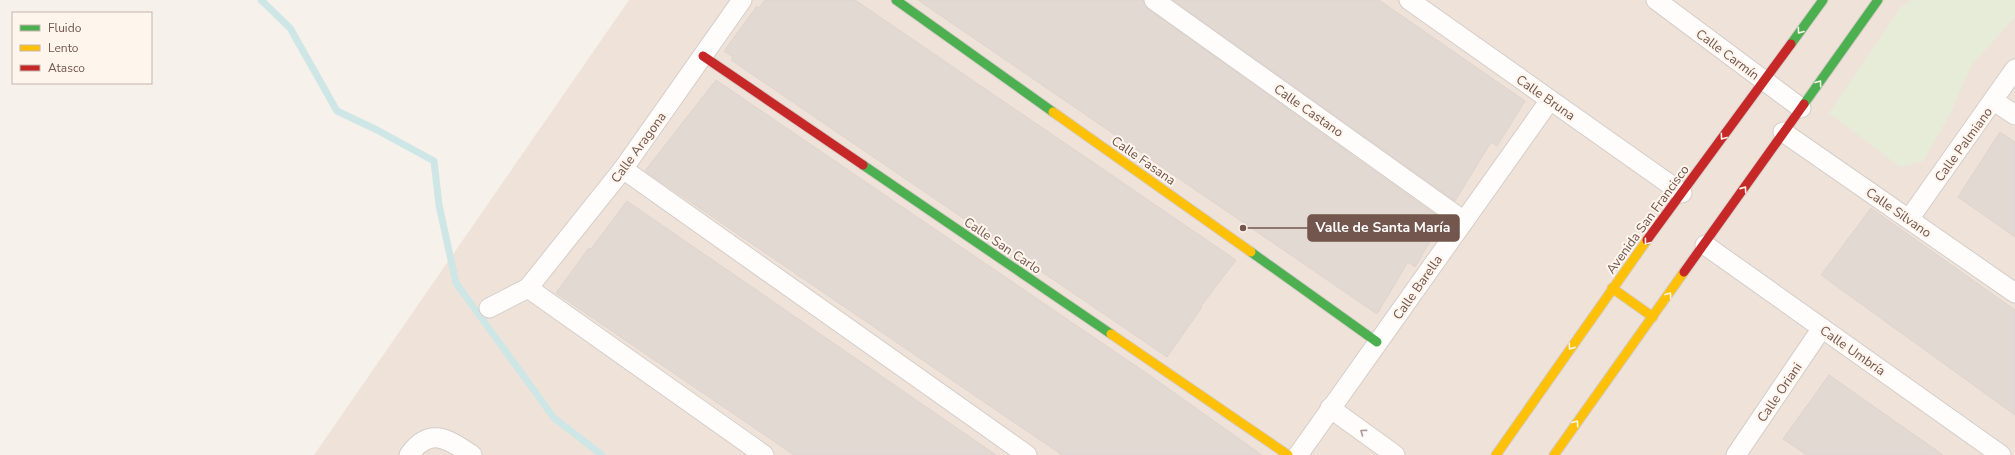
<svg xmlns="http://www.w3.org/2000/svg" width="2015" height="455" font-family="'Nunito Sans',sans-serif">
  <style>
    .residential { fill: #efe3d9 }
    .green { fill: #e6ecd7 }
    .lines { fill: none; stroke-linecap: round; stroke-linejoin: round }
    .stream { stroke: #cee7e6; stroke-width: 7 }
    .building { fill: #e3d9d3; stroke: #dfd3ce }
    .street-casing { stroke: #d5cdc8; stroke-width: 21 }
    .fast-casing { stroke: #d6ccc8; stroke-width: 11 }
    .slow-casing { stroke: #d6ccc8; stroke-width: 11 }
    .jam-casing { stroke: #d6ccc8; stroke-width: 11 }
    .street { stroke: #fefdfc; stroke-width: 19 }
    .fast { stroke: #4caf50; stroke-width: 9 }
    .slow { stroke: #ffc107; stroke-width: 9 }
    .jam { stroke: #c62828; stroke-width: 9 }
    .oneway { stroke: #fef5ed }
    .oneway2 { stroke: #ab9993 }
    .labels { text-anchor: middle; stroke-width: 4; stroke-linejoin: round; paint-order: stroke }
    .street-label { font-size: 13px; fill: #73564d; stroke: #fef5ed }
    .leader { fill: none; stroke: #73564d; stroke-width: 1.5 }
    .callout-dot { fill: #73564d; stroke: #fef5ed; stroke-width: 1.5 }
    .callout { fill: #73564d; stroke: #73564d; stroke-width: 1.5 }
    .callout-label { font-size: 14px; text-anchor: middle; font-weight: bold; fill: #fff }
  </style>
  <rect width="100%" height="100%" fill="#f6f1eb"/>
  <polygon class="residential" points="629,0 2015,0 2015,455 314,455"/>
  <polygon class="green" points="1912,0 2015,0 2015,17 1972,65 1949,116 1923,161 1900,167 1829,113 1901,7"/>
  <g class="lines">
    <polyline class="stream" points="261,0 290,28 337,111 377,130 434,161 439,205 456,283 554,418 602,455"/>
  </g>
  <g class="building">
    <polygon points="765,0 855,0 1236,260 1201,306 1202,307 1167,357 731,60 733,57 724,51 757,6 759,8"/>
    <polygon points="918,0 1143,0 1148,9 1443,220 1415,267 1408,262 1377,314"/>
    <polygon points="1173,0 1379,0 1525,101 1497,146 1491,142 1455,201"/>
    <polygon points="716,80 1152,377 1262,455 1062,455 645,171"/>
    <polygon points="2000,132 2015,142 2015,237 1958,197"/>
    <polygon points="627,201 996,455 794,455 556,293 589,248 591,249"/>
    <polygon points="1871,208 2015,310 2015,415 1821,275"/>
    <polygon points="1829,375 1943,455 1807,455 1783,439"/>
  </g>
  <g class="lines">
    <g class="street-casing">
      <g id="street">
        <polyline points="1154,0 1464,221"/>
        <polyline points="1409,0 1682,193"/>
        <polyline points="1656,0 1801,108"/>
        <polyline points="1994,101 2015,115"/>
        <polyline points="1783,132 2015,293"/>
        <polyline points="623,169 1027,455"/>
        <polyline points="1909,219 2015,69"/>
        <polyline points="1705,245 2001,455"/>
        <polyline points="528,288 764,455"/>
        <polyline points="489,308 528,288 623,169 742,0"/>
        <polyline points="1330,408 1395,455"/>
        <path d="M409 455C430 426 448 439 472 455"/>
        <polyline points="1298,455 1550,100"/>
        <polyline points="1736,455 1822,328"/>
      </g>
    </g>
    <g class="fast-casing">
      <g id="fast">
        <polyline points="896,0 1053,112"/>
        <polyline points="1791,44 1823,0"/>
        <polyline points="1804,104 1878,0"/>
        <polyline points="863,165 1111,334"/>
        <polyline points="1251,252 1377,342"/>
      </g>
    </g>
    <g class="slow-casing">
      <g id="slow">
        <polyline points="1053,112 1251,252"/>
        <polyline points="1612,288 1653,317"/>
        <polyline points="1111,334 1288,455"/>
        <polyline points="1496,455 1647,240"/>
        <polyline points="1554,455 1684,272"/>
      </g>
    </g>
    <g class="jam-casing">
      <g id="jam">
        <polyline points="703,56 863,165"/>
        <polyline points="1647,240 1791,44"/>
        <polyline points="1684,272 1804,104"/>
      </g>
    </g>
    <use href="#street" class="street"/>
    <use href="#fast" class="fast"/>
    <use href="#slow" class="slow"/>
    <use href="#jam" class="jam"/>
  </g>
  <defs><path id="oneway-chevron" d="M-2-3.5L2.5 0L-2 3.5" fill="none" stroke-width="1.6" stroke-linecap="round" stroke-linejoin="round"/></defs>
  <g class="oneway">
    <use href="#oneway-chevron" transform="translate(1800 31) rotate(126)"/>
    <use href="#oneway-chevron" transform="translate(1819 83) rotate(-54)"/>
    <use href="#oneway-chevron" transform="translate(1723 137) rotate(126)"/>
    <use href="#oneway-chevron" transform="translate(1744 189) rotate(-55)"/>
    <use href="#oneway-chevron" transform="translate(1647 242) rotate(127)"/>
    <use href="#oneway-chevron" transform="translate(1669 295) rotate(-54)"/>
    <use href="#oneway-chevron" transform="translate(1571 347) rotate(125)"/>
    <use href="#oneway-chevron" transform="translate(1576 423) rotate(-54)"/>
  </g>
  <use class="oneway2" href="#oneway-chevron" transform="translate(1363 432) rotate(-144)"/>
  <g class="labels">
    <g class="street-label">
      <text transform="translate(1728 54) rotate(37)" y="5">Calle Carmín</text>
      <text transform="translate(1546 97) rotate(35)" y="5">Calle Bruna</text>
      <text transform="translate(1309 110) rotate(35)" y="5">Calle Castano</text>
      <text transform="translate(1963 144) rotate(-54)" y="5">Calle Palmiano</text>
      <text transform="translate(638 147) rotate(-54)" y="5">Calle Aragona</text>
      <text transform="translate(1144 160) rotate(35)" y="5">Calle Fasana</text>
      <text transform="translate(1899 212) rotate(35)" y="5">Calle Silvano</text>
      <text transform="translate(1647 219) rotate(-54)" y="5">Avenida San Francisco</text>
      <text transform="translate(1003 245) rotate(34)" y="5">Calle San Carlo</text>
      <text transform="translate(1417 287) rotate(-55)" y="5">Calle Barella</text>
      <text transform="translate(1853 350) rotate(35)" y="5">Calle Umbría</text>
      <text transform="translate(1779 392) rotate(-56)" y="5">Calle Oriani</text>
    </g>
  </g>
  <path class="leader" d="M1243 228L1308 228"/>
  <circle class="callout-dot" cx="1243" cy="228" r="4"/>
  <rect class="callout" x="1308" y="215" width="151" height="26" rx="4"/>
  <g class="callout-label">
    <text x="1383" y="232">Valle de Santa María</text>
  </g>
  <rect x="12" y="12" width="140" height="72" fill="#fef5ed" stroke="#c6b5ad"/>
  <rect x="20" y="25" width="20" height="6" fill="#4caf50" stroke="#c6b5ad"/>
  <text x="48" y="32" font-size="12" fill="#73564d">Fluido</text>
  <rect x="20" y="45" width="20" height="6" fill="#ffc107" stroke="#c6b5ad"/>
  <text x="48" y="52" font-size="12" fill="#73564d">Lento</text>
  <rect x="20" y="65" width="20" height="6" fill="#c62828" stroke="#c6b5ad"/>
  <text x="48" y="72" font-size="12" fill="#73564d">Atasco</text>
</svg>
